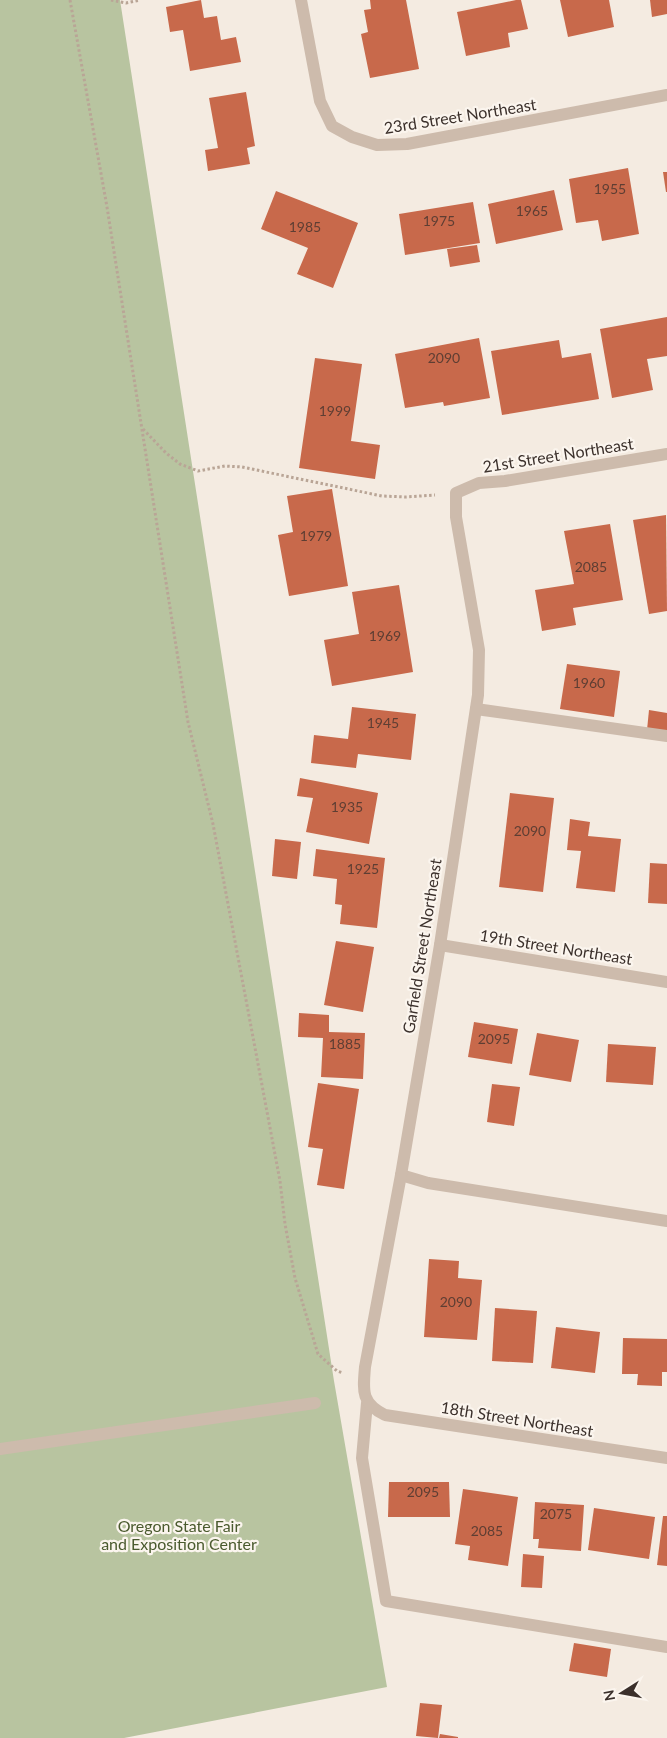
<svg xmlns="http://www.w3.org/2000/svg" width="667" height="1738" font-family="Lato,sans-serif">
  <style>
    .green { fill: #b8c4a0 }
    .building { fill: #c8694b }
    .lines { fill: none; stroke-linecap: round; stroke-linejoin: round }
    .path { stroke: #b9a596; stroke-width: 3; stroke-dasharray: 2.5 2.5; stroke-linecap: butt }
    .service { stroke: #cdbbac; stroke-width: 12 }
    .minor { stroke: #cdbbac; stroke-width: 12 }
    .labels { text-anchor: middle; stroke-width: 4.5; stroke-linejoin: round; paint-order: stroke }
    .number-label { font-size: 14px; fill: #5e3e33 }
    .street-label { font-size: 16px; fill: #3b302b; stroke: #fbf5ee }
    .park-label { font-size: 16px; fill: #4a5a2e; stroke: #fbf5ee }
  </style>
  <rect width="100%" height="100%" fill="#f4ebe1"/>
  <polygon class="green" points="0,0 120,0 334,1381 387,1687 124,1738 0,1738"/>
  <g class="building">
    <polygon points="201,0 204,18 217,16 221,40 236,37 241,62 190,71 183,30 170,32 166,7"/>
    <polygon points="370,0 406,0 419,69 370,78 361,34 368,32 364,10 371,9"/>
    <polygon points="516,0 521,0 528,29 508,33 510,47 466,56 457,12"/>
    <polygon points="560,0 609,0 614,27 568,37"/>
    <polygon points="650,0 667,0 667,14 652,17"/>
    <polygon points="246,92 255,146 247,148 250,164 208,171 205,150 218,148 209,98"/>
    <polygon points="628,168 639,234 602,241 598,220 576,223 569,179"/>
    <polygon points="663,172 667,172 667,192 666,192"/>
    <polygon points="554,190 563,230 496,244 488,204"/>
    <polygon points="276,191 358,223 333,288 297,274 308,248 261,229"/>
    <polygon points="473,202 480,243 405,255 399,214"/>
    <polygon points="477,245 480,262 450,267 447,249"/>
    <polygon points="667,317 667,356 647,359 653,390 612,398 600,329"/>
    <polygon points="479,338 490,398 444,406 443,402 405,408 395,354"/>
    <polygon points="559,340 562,358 591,353 599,399 502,415 491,351"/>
    <polygon points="315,358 362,364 351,441 380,445 375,479 299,468"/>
    <polygon points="332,489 348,586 289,596 278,535 293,532 287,496"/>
    <polygon points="666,515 667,611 649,614 633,520"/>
    <polygon points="610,524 623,600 573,608 576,625 542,631 535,590 574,584 564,531"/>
    <polygon points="399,585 413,672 332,686 324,640 359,634 352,592"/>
    <polygon points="567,664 620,671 614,717 560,709"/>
    <polygon points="352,707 416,714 411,760 358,754 356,768 311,763 314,735 348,739"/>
    <polygon points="649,710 667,713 667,733 647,730"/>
    <polygon points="300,778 378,793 369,844 306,832 313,798 297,796"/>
    <polygon points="510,793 554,798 543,892 499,887"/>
    <polygon points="570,819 590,822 588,836 621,839 615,892 576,888 581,851 567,850"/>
    <polygon points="275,839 301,842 297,879 272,876"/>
    <polygon points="316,849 385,858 377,928 340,924 342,905 335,904 337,879 313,876"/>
    <polygon points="650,863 667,864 667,904 648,903"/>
    <polygon points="336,941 374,947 363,1012 324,1005"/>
    <polygon points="299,1013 329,1015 329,1032 365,1033 363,1079 321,1077 323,1038 298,1037"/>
    <polygon points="474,1022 518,1029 512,1064 468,1057"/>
    <polygon points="537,1033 579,1040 571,1082 529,1075"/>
    <polygon points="608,1044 656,1047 653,1085 606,1082"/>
    <polygon points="318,1083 359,1089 344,1189 317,1185 323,1149 308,1147"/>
    <polygon points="492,1084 520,1087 514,1126 487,1122"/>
    <polygon points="429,1259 459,1261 458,1278 482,1280 477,1340 424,1337"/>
    <polygon points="495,1308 537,1311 533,1363 492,1361"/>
    <polygon points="556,1327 600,1332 595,1373 551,1368"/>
    <polygon points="623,1338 667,1339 667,1372 662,1372 662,1386 637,1385 638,1374 622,1374"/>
    <polygon points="389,1482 449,1482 450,1517 388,1517"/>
    <polygon points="463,1489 518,1497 508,1566 468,1560 470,1546 455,1544"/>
    <polygon points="535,1502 584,1505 581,1551 538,1548 539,1539 533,1539"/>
    <polygon points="594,1508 655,1517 649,1559 588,1550"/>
    <polygon points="663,1516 667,1516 667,1566 657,1565"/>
    <polygon points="523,1554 544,1556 542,1588 521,1587"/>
    <polygon points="574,1643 611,1649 607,1677 569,1671"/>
    <polygon points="420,1703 442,1705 438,1738 416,1736"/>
    <polygon points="440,1734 458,1737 458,1738 439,1738"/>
  </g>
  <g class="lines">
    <g class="path">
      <polyline points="70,0 107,207 188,722 213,824 280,1181 285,1224 295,1278 318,1354 337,1371 343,1373"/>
      <polyline points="111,0 126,3 140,0"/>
      <polyline points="143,429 166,453 180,464 198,471 225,466 242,467 382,496 406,497 435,495"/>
    </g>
    <g class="service">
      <polyline points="476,709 667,736"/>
      <polyline points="401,1175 428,1183 667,1221"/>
      <polyline points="367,1403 362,1458 386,1601 667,1647"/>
      <polyline points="0,1449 315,1403"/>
    </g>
    <g class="minor">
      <polyline points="301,0 320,101 332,126 352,137 377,145 407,144 667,95"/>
      <path d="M667 454 505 481 479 483 456 493V517L479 650 478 695 440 945 401 1175 365 1367C363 1391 361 1403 385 1415L667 1458"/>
      <polyline points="440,945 667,982"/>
    </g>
  </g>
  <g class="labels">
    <g class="number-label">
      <text x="610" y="194">1955</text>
      <text x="532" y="216">1965</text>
      <text x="439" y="226">1975</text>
      <text x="305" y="232">1985</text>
      <text x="444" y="363">2090</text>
      <text x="335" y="416">1999</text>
      <text x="316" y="541">1979</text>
      <text x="591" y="572">2085</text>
      <text x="385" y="641">1969</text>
      <text x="589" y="688">1960</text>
      <text x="383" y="728">1945</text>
      <text x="347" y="812">1935</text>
      <text x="530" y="836">2090</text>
      <text x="363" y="874">1925</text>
      <text x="494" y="1044">2095</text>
      <text x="345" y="1049">1885</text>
      <text x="456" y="1307">2090</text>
      <text x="423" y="1497">2095</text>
      <text x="556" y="1519">2075</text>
      <text x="487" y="1536">2085</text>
    </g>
    <g class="street-label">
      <text transform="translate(460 116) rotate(-9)" y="6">23rd Street Northeast</text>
      <text transform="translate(558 455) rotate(-9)" y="6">21st Street Northeast</text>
      <text transform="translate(422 946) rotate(-81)" y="6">Garfield Street Northeast</text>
      <text transform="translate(556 947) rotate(9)" y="6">19th Street Northeast</text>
      <text transform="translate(517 1419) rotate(9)" y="6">18th Street Northeast</text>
    </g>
    <g class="park-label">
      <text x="179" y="1532">Oregon State Fair<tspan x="179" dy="18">and Exposition Center</tspan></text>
    </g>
  </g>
  <g transform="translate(622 1693) rotate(259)" stroke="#fbf5ee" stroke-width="4" paint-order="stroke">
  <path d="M0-4L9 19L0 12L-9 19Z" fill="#3b302b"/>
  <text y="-8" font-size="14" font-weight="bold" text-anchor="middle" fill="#3b302b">N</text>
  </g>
</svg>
